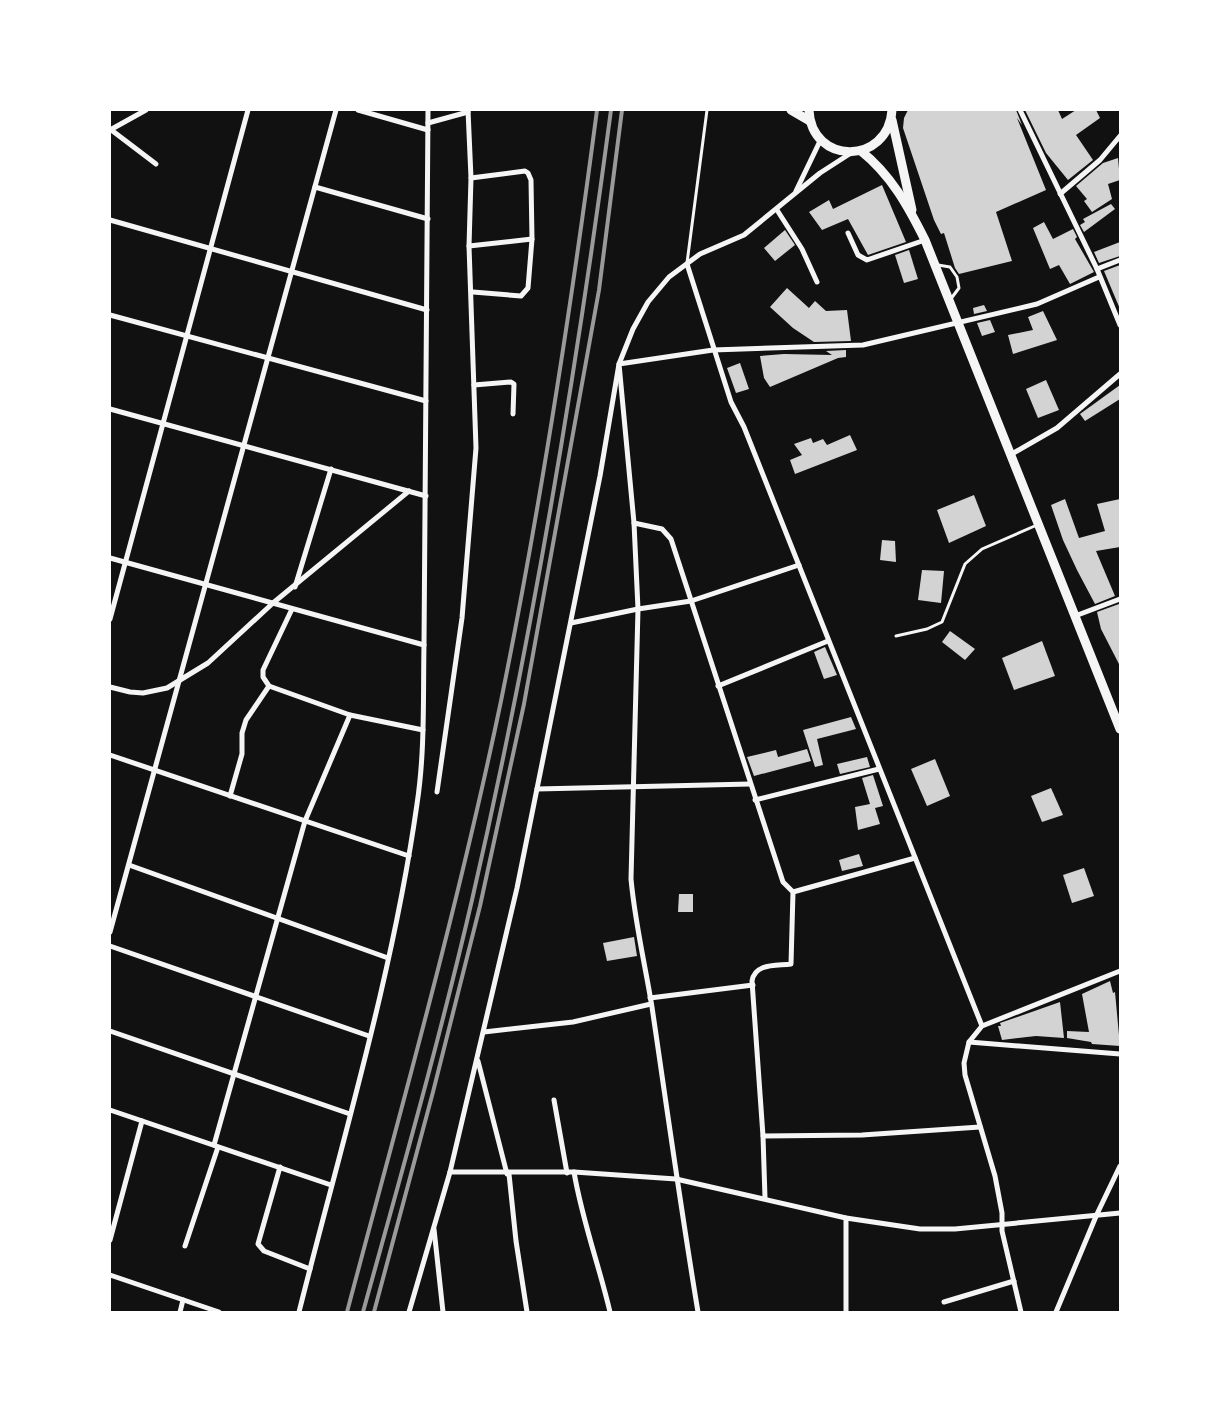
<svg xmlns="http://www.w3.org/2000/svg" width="1230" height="1422" font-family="'Exo 2',sans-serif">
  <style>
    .building { fill: #d3d3d3 }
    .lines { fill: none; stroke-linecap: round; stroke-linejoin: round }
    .service { stroke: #f5f5f5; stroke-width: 3 }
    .minor { stroke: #f5f5f5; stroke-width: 5 }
    .secondary { stroke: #f5f5f5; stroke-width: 9 }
    .rail { stroke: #9a9a9a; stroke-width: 4 }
  </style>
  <rect width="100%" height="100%" fill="#111"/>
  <g class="building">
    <polygon points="908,110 1016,110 1022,125 1017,118 1046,190 996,212 1012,261 959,274 955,268 944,233 941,234 934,220 903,128 904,118"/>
    <polygon points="1025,110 1058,110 1062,119 1076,110 1096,110 1100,118 1076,135 1093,160 1068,180 1046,153"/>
    <polygon points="1118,158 1120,180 1108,184 1112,199 1092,212 1084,201 1087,199 1076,186 1103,163"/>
    <polygon points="882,185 906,242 868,255 848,219 822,230 809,212 829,200 833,209"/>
    <polygon points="1111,204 1115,209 1084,232 1080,225 1085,222 1083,219"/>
    <polygon points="1044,222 1053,239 1073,229 1077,237 1075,239 1094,272 1070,284 1059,265 1050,269 1033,228"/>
    <polygon points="785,230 795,245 775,261 764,248"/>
    <polygon points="1120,242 1120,256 1099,263 1094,252"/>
    <polygon points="909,250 918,279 904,283 895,255"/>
    <polygon points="1120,265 1120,309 1104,271"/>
    <polygon points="787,288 809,308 815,301 826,311 847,310 851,341 814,342 793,328 770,307"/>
    <polygon points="984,305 987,311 974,314 973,308"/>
    <polygon points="1043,311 1057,340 1013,354 1008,335 1033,330 1028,317"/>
    <polygon points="990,320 995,332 982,336 977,323"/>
    <polygon points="846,350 846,357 838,358 770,387 764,378 760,356 784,354 832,355 826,351"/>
    <polygon points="740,363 749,389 736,393 727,368"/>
    <polygon points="1046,380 1059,410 1038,418 1026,389"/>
    <polygon points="1120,385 1120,399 1085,421 1080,414"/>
    <polygon points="850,435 857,450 795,474 790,460 802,455 794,444 811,438 813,443 823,439 827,445"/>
    <polygon points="974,495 986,526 949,543 937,510"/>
    <polygon points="1065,499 1079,538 1105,531 1097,504 1120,499 1120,547 1096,551 1115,596 1095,604 1077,570 1063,540 1051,505"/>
    <polygon points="882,540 895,541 896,562 880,560"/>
    <polygon points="922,570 944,571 941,603 918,600"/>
    <polygon points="1119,604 1120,606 1120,666 1101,629 1097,612"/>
    <polygon points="950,631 975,649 965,660 942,642"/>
    <polygon points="1042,641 1055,676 1014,690 1002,658"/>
    <polygon points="825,647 837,675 824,679 814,652"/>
    <polygon points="851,717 856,729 817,739 823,765 815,767 803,730"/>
    <polygon points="807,749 811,761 754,776 747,757 776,750 778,757"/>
    <polygon points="867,757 870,767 840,774 837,764"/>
    <polygon points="935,759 950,796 927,806 911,769"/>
    <polygon points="873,775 883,806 875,808 880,824 858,830 855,807 870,804 862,778"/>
    <polygon points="1051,788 1063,815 1042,822 1031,796"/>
    <polygon points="859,854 863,866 842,871 839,860"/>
    <polygon points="1084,868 1094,896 1072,903 1063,875"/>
    <polygon points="679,894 693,894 693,912 678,912"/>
    <polygon points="634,937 637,956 607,961 603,943"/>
    <polygon points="1110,981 1113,993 1115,992 1120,1046 1092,1044 1091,1042 1067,1038 1067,1031 1089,1032 1082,994"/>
    <polygon points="1060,1002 1064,1038 1036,1036 1002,1040 998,1026 1001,1026 1000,1023"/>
  </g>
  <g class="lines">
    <g class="service">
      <polyline points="687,263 707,110"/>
      <polyline points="938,265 950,267 957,277 959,288 950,300"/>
      <polyline points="896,636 927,629 942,622 965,564 982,549 1037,525"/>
    </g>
    <g class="minor">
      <polyline points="358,110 428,130"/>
      <polyline points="1020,110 1097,269 1120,325"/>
      <polyline points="428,123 468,112"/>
      <polyline points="110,129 156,164"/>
      <polyline points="110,130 146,110"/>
      <polyline points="471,178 525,171 528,173 531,180 532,239 528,288 521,296 473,292"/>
      <polyline points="315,187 428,219"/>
      <polyline points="796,191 821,139"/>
      <polyline points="1060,194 1100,160 1120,136"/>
      <polyline points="777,210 802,249 817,282"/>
      <polyline points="110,220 427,310"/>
      <polyline points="848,233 858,255 867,260 925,240"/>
      <polyline points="469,246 532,239"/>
      <polyline points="687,264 731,402 744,427 982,1026"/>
      <polyline points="1097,269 1120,260"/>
      <polyline points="110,315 426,401"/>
      <polyline points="474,385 511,382 514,384 513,414"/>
      <polyline points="110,409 426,496"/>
      <polyline points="1010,455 1057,428 1120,374"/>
      <path d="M634 523 662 529 671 539 783 882 793 892 791 964C776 966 755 963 752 981L763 1136 765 1198"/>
      <polyline points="110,558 424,645"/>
      <polyline points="295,587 331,469"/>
      <polyline points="1075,616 1120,599"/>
      <polyline points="110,619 248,110"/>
      <polyline points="571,623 638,609 691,601 799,565"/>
      <polyline points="269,686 350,715 423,730"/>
      <polyline points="718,686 828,641"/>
      <polyline points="110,687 130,692 143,693 167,688 208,663 273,603 409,491"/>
      <polyline points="110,755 409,856"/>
      <polyline points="537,789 750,784"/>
      <polyline points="437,792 462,618 476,448 469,246 471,178 468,110"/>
      <polyline points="230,796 242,754 242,733 246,720 269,686 263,677 263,670 292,609"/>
      <polyline points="755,800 879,769"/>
      <polyline points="129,865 388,958"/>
      <polyline points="793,892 915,858"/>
      <polyline points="110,932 336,110"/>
      <polyline points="110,946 369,1036"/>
      <polyline points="650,998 753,985"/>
      <polyline points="110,1031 350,1114"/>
      <polyline points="484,1032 573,1022 651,1004"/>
      <polyline points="969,1042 1120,1054"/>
      <polyline points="478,1061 507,1174"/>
      <polyline points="554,1100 567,1173"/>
      <polyline points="110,1110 331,1185"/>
      <polyline points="763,1136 862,1135 980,1127"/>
      <polyline points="214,1145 305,821 350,715"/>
      <polyline points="280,1167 258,1244 264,1251 310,1269"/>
      <polyline points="450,1172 574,1172 676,1179 846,1218 920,1229 955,1229 1120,1213"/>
      <path d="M574 1172C582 1220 599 1265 610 1312"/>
      <polyline points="509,1174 516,1241 527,1312"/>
      <polyline points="434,1229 443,1312"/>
      <polyline points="110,1240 142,1121"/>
      <polyline points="185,1246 218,1147"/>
      <polyline points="110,1275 219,1312"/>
      <polyline points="944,1302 1014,1281"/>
      <polyline points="180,1312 183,1300"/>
      <path d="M299 1312C341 1145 393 974 417 804 425 752 423 698 424 645L428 110"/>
      <polyline points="409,1312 450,1172 517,888 600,476 619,364 633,329 648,302 669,277 700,254 744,235 820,173 851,153"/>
      <path d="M698 1312C681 1210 667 1109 652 1007 645 964 635 923 631 879L638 609 634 523 619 364 713 350 863 345 1037 304 1099 277"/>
      <polyline points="846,1312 846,1218"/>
      <polyline points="1021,1312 1002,1231 1002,1213 995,1176 965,1075 964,1063 969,1042 982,1026 1120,971"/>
      <polyline points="1056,1312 1097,1214 1120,1166"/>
    </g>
    <g class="secondary">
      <polyline points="791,110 810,121"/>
      <path d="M809 110C811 165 888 166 892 110"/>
      <polyline points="892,120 912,210"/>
      <path d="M861 151C891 175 908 206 925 240L1120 729"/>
    </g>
    <g class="rail">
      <path d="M347 1312C401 1109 458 907 501 701 541 505 571 308 597 110"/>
      <path d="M363 1312C401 1175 440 1038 472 900 532 640 576 375 611 110"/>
      <polyline points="374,1312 433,1092 480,906 524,704 599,290 622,110"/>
    </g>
  </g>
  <rect width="1230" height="1422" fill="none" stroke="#ffffff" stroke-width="222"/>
</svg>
